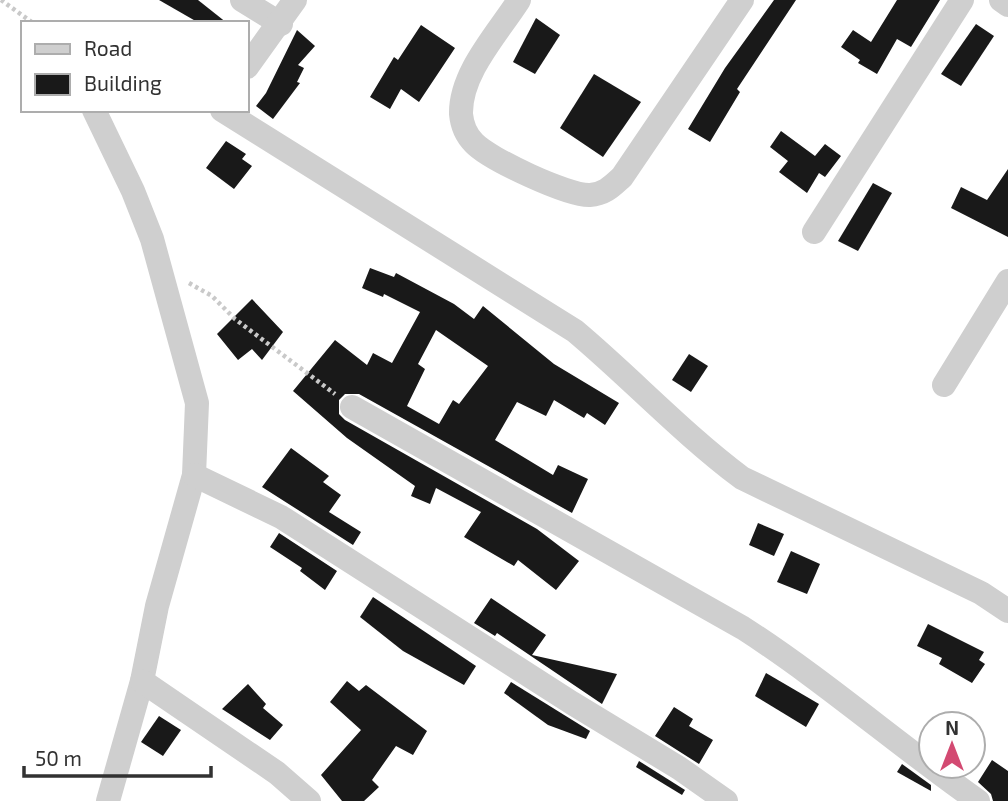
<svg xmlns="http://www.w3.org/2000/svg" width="1008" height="801" font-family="'Exo 2',sans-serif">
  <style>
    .building { fill: #191919; fill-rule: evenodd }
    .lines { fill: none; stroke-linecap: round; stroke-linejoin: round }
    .path { stroke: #c9c9c9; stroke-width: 4.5; stroke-dasharray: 3.5 3.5; stroke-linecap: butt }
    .minor { stroke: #cfcfcf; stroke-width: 24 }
  </style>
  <rect width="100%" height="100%" fill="#fff"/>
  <g class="building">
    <polygon points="159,0 198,0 227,23 199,23"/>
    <polygon points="774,0 796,0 737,89 740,92 710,142 688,129 725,68"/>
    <polygon points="897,0 940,0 911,47 897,39 877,74 858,63 860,60 841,47 853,30 871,42"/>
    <polygon points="536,18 560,35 535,74 513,62"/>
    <polygon points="976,24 994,36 961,86 941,74"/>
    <polygon points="421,25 455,48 419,102 401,89 390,109 370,97 394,57 398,60"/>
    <polygon points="297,30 315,46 298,65 304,68 297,82 300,83 273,119 256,106 266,93"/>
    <polygon points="594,74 641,102 603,157 560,128"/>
    <polygon points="781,131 815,156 825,144 841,156 825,177 819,173 807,193 779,172 788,161 770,147"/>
    <polygon points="226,141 246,154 242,159 252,166 234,189 206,168"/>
    <polygon points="1008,169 1008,237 951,208 961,187 987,200"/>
    <polygon points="873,183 892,193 858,251 838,241"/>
    <path d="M370 268 394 277 396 273 454 304 474 319 483 306 554 364 619 403 605 425 587 413 584 418 554 400 546 416 517 402 495 440 553 475 558 465 588 479 572 513 359 394H345L339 400V414L345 420 537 529 579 561 556 590 518 560 514 566 464 537 481 512 436 488 430 504 411 496 415 486 347 438 293 391 335 340 367 365 373 353 392 363 420 312 384 294 383 297 362 288ZM436 330 488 366 459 404 453 400 439 424 407 406 425 369 418 364Z"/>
    <polygon points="252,299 283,332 262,360 252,349 238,360 217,334"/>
    <polygon points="689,354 708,366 691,392 672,380"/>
    <polygon points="291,448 329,476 323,482 341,495 329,512 361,532 353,545 262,487"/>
    <polygon points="758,523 784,534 774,556 749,545"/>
    <polygon points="279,533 337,571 325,590 300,571 302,568 270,547"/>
    <polygon points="791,551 820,564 807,594 777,582"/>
    <polygon points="373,597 476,666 464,685 403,651 360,617"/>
    <polygon points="491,598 546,635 532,655 617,674 602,704 497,633 495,636 474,623"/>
    <polygon points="928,624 984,652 979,660 985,664 972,683 939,664 942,658 917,646"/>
    <polygon points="766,673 819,704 806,727 755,696"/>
    <polygon points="347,681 359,691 366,685 427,731 413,755 396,746 372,780 379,787 364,801 342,801 321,775 361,730 330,702"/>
    <polygon points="511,682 590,731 586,739 548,725 504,693"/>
    <polygon points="248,684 266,704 263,708 283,725 270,740 222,709"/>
    <polygon points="674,707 693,719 689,726 713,740 699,764 655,736"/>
    <polygon points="159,716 181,730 163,756 141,742"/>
    <polygon points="992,760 1008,771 1008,801 993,801 991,794 978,782"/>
    <polygon points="639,761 685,790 682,795 636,767"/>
    <polygon points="902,764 931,785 931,791 897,772"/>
  </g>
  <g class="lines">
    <g class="path">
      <polyline points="1,0 33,23"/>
      <polyline points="189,283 212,296 235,319 335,394"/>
    </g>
    <g class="minor">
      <polyline points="242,0 281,24"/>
      <path d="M519 0C498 33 460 73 461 114 462 125 466 135 474 143 489 159 568 196 590 195 605 194 612 186 622 177L742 0"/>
      <polyline points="1001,0 1008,5"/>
      <polyline points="247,67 295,0"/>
      <polyline points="94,110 133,191 152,239 197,403 194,475 157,606 142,681 108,801"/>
      <path d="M222 110 575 331C632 379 682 433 742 478L981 593 1008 611"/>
      <polyline points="814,232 962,0"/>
      <polyline points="944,385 1008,281"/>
      <path d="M352 407 743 628C825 681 898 745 978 801"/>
      <polyline points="194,475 281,517 572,703 679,768 726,801"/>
      <polyline points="142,681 277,773 309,801"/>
    </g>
  </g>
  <rect x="21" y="21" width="228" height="91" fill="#ffffff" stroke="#adadad" stroke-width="2"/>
  <rect x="35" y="44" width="35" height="10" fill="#cfcfcf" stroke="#adadad" stroke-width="2"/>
  <text x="84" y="56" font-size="21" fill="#323232">Road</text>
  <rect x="35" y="74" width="35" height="21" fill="#191919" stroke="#adadad" stroke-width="2"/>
  <text x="84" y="91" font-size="21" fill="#323232">Building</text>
  <g transform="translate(952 745)"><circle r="33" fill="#ffffff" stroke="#adadad" stroke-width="2"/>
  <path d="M0-5L12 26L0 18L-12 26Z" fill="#d34a72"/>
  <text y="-10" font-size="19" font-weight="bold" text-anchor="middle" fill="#323232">N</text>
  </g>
  <path d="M24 766v10h187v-10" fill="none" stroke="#323232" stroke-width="3.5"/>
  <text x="35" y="766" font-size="21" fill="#323232" stroke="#ffffff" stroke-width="5" paint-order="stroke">50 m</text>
</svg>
